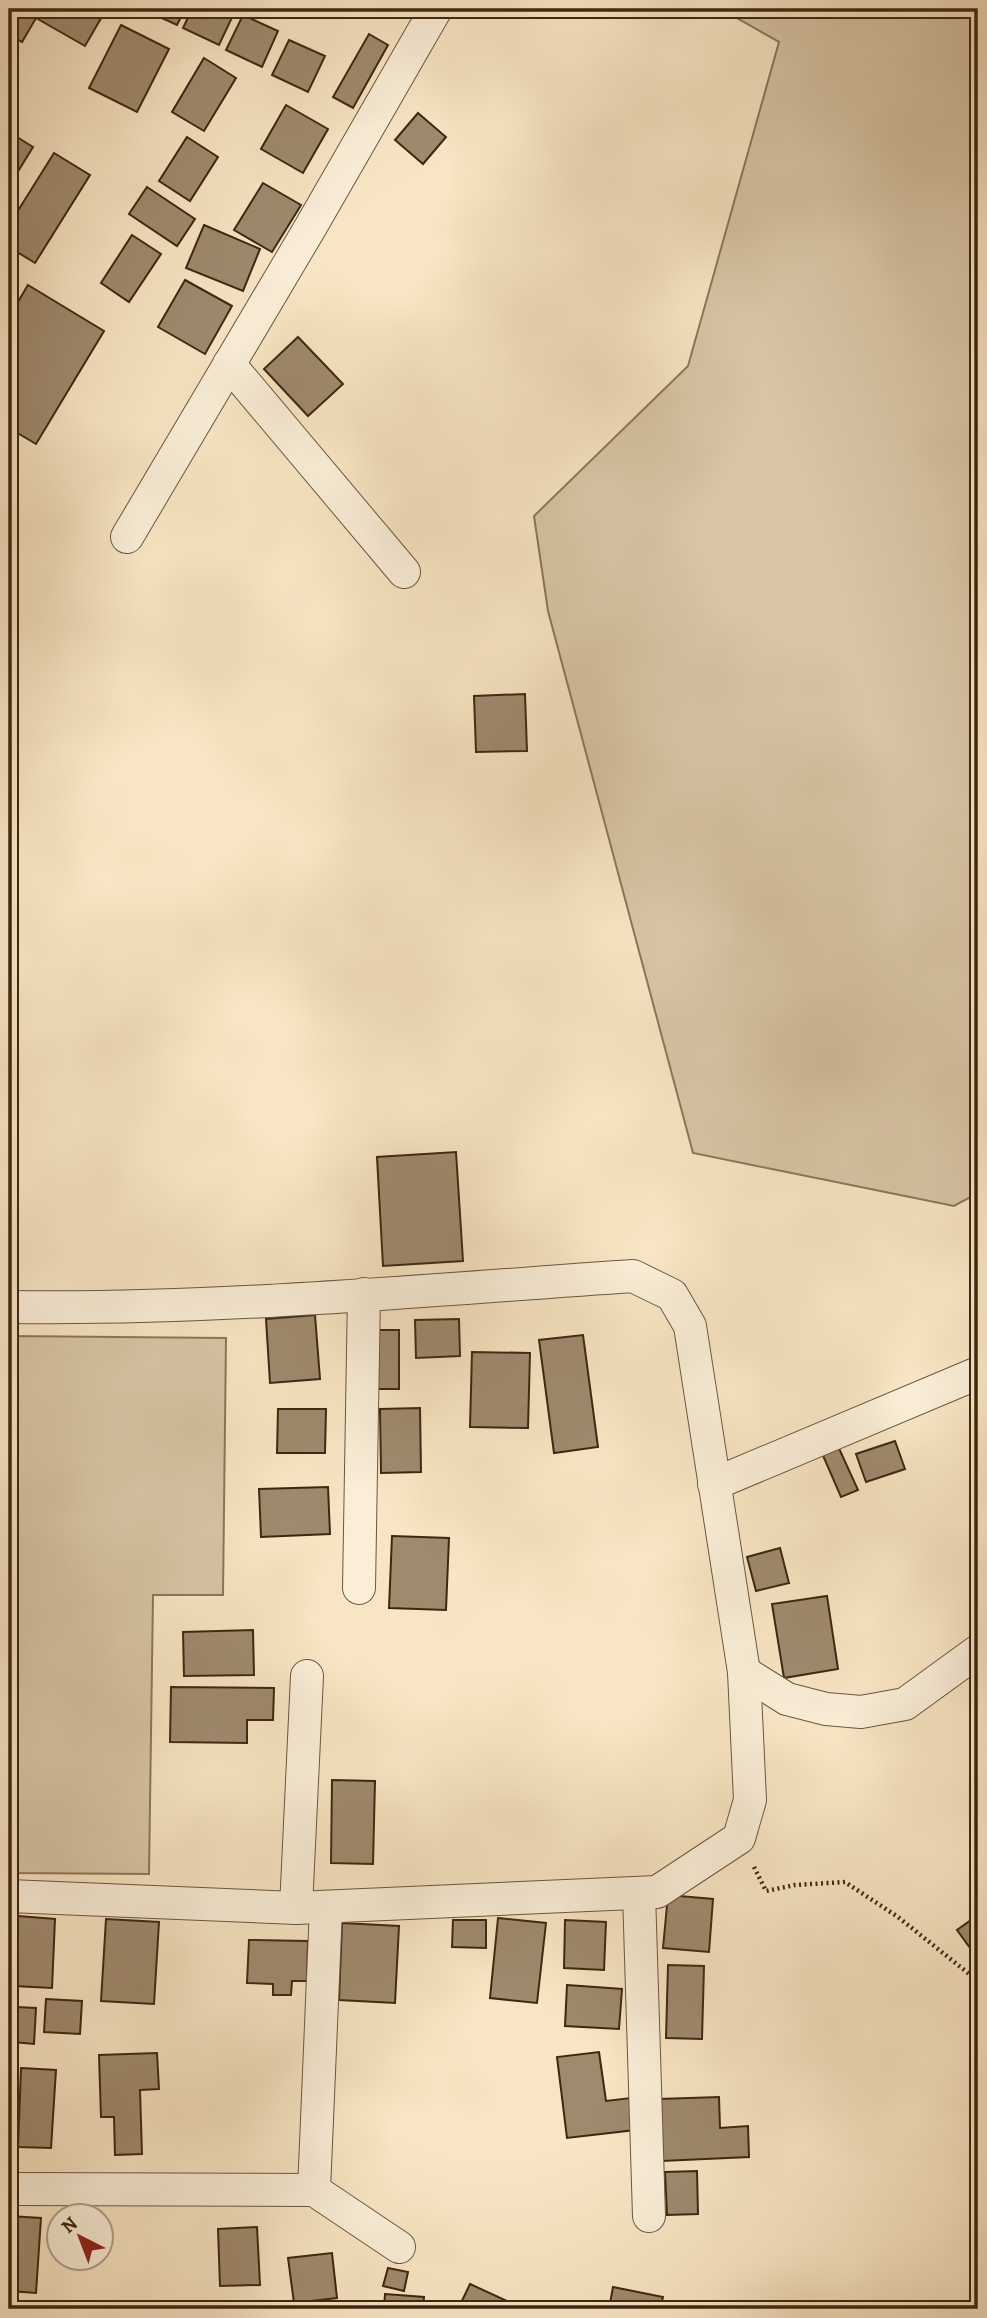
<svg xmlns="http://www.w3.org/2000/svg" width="987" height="2318" font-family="Alegreya,serif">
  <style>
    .green { fill: #d8c5a5; stroke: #8b765b; stroke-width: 2 }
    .building { fill: #9f8a6e; stroke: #3e2711; stroke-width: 2 }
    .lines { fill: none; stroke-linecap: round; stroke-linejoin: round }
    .street-casing { stroke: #6c563e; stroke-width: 34 }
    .path { stroke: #3e2711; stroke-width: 4.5; stroke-dasharray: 2 3.5; stroke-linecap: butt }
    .street { stroke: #faeed8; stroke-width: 32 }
  </style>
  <rect width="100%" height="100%" fill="#f8e5c3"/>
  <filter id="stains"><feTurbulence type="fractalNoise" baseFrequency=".00286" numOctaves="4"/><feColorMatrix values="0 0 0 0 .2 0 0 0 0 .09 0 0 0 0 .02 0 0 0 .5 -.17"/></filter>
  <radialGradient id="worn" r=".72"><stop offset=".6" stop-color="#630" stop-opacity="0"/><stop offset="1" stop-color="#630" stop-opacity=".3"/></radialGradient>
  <g class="green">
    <polygon points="721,9 978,9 978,1193 954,1206 693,1153 548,611 534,516 688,366 779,42"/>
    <polygon points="9,1336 226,1338 223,1595 153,1595 149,1874 10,1873 12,1756 9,1755"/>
  </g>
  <g class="building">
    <polygon points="9,9 97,9 104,13 85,46 36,18 22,42 9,34"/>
    <polygon points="142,9 185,9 177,25"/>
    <polygon points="192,9 236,9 219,45 183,28"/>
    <polygon points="243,15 278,31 262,67 226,50"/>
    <polygon points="121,25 169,49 137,112 89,88"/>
    <polygon points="369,34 388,45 353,108 333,97"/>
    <polygon points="289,40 325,56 308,92 272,75"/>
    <polygon points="204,58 236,78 204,131 172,112"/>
    <polygon points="286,105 328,129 303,173 261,149"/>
    <polygon points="418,113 446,137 423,164 395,140"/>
    <polygon points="9,132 33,147 9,186"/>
    <polygon points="187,137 218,157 190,201 159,181"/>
    <polygon points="54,153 90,175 35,263 9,247 9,225"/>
    <polygon points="263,183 301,205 272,252 234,230"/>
    <polygon points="147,187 195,219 177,246 129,214"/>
    <polygon points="204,225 260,249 243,291 186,268"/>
    <polygon points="132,235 161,254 129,302 101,283"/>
    <polygon points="185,280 232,306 205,354 158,327"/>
    <polygon points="28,285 104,331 36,444 9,428 9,317"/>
    <polygon points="298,337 343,384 308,416 264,369"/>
    <polygon points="525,694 527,751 476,752 474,696"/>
    <polygon points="456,1152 463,1261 383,1266 377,1157"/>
    <polygon points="315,1315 320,1379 270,1383 266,1319"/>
    <polygon points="459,1319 460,1356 416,1358 415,1320"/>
    <rect x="377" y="1330" width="22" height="59"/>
    <polygon points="583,1335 598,1447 554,1453 539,1340"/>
    <polygon points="472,1352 530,1353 528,1428 470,1427"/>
    <polygon points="420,1408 421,1472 381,1473 380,1409"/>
    <polygon points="278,1409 326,1409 325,1453 277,1453"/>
    <polygon points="895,1441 905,1469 866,1482 856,1454"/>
    <polygon points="837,1444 858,1490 841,1497 821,1451"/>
    <polygon points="328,1487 330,1534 261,1537 259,1489"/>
    <polygon points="392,1536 449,1538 446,1610 389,1608"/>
    <polygon points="780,1548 789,1583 756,1591 747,1557"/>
    <polygon points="827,1596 838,1669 784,1678 772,1604"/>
    <polygon points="253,1630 254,1675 184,1676 183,1632"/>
    <polygon points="171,1687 274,1688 273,1720 247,1720 247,1743 170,1742"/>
    <polygon points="332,1780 375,1781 373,1864 331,1863"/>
    <polygon points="668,1895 713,1899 709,1952 663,1948"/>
    <polygon points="978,1915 978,1959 957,1930"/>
    <polygon points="18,1916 55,1919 52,1988 14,1986"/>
    <polygon points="498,1918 546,1923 537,2003 490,1998"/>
    <polygon points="106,1919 159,1922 154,2004 101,2001"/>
    <polygon points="453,1920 486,1920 486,1948 452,1947"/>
    <polygon points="565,1920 606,1922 604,1970 564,1968"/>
    <polygon points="342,1923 399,1926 395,2003 339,2000"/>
    <polygon points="249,1940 308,1941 307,1981 292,1981 291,1995 273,1995 273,1984 247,1983"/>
    <polygon points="668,1965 704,1966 702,2039 666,2038"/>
    <polygon points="567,1985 622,1989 619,2029 565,2026"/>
    <polygon points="46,1999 82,2001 80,2034 44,2032"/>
    <polygon points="16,2007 36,2008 34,2044 13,2042"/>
    <polygon points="599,2052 606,2101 631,2098 635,2130 567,2138 557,2057"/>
    <polygon points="157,2053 159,2089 140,2090 142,2154 115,2155 114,2117 101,2117 99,2055"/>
    <polygon points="21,2068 56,2070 51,2148 18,2147"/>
    <polygon points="719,2097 720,2128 748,2126 749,2157 662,2161 659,2099"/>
    <polygon points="697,2171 698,2214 667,2215 665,2172"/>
    <polygon points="9,2216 41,2218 36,2293 9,2291"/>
    <polygon points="257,2227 260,2285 220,2286 218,2229"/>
    <polygon points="332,2253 337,2298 294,2303 288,2258"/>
    <polygon points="388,2268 408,2272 404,2291 383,2286"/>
    <polygon points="470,2284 507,2301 504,2309 458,2309"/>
    <polygon points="613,2287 663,2297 660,2309 609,2309"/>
    <polygon points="385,2294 424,2297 423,2309 384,2309"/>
  </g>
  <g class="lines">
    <g class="street-casing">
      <g id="street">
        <polyline points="229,364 404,572"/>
        <polyline points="127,537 310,228 436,9"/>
        <path d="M9 1307C217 1310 426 1290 633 1276L672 1295 690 1326 744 1672 750 1800 739 1838 657 1892 296 1908 9 1896"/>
        <polyline points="714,1484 978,1373"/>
        <polyline points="359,1588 364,1294"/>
        <polyline points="744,1672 787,1699 826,1709 861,1712 905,1704 978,1651"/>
        <polyline points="639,1893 649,2216"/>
        <polyline points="296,1908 307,1676"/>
        <polyline points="9,2189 314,2190 326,1907"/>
        <polyline points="314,2190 399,2247"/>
      </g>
    </g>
    <polyline class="path" points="754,1867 766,1891 795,1885 845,1882 898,1917 978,1981"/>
    <use href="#street" class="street"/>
  </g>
  <rect width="987" height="2318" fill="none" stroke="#f8e5c3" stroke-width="35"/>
  <rect x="10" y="10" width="966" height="2297" fill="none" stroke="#3e2711" stroke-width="3.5"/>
  <rect x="18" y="18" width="952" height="2283" fill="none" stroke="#3e2711" stroke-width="2"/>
  <g transform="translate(80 2237) rotate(318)"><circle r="33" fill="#faeed8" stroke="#af9e88" stroke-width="2"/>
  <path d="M0-5L12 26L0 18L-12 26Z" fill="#8f2418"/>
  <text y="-10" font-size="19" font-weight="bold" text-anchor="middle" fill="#3e2711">N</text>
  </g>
  <rect width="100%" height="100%" filter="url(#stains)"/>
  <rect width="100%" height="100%" fill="url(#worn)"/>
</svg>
